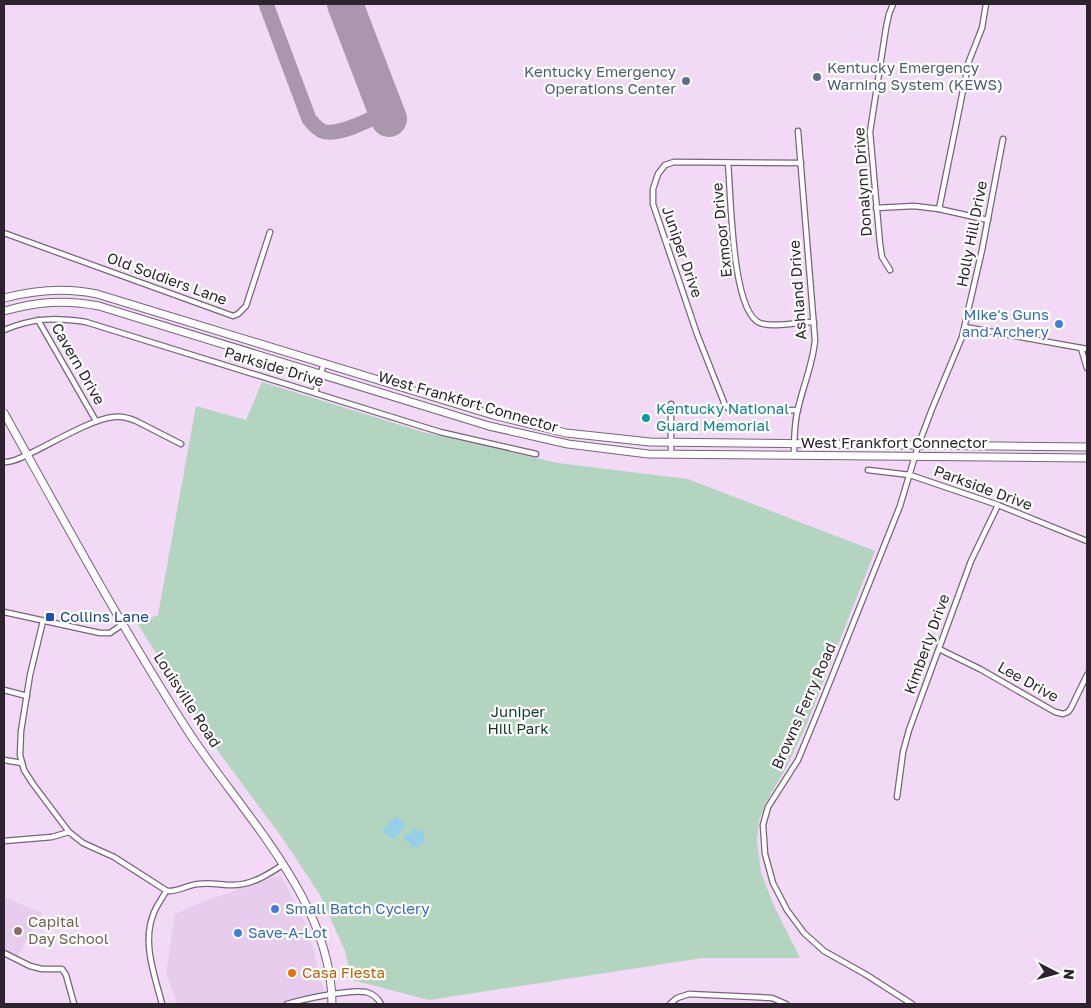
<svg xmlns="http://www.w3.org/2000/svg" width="1091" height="1008" font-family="'Golos Text',sans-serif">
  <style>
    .built { fill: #e7cced }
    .green { fill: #b3d5c0 }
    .water { fill: #97cfe9 }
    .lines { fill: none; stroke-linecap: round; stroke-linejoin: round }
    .taxiway { stroke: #aa97ad; stroke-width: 15 }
    .runway { stroke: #aa97ad; stroke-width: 36 }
    .minor-casing { stroke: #77637c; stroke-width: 7 }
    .primary-casing { stroke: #77637c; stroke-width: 9 }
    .trunk-casing { stroke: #77637c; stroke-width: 9 }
    .minor { stroke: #fff; stroke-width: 4.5 }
    .primary { stroke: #fff; stroke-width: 7 }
    .trunk { stroke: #fff; stroke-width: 7 }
    .service-dot { fill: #5c6f8a; stroke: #fff; stroke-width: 2 }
    .shop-dot { fill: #3f7fe0; stroke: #fff; stroke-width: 2 }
    .culture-dot { fill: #0f9aa8; stroke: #fff; stroke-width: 2 }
    .transit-dot { fill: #1a4fb4; stroke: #fff; stroke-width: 2 }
    .education-dot { fill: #8d6e63; stroke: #fff; stroke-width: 2 }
    .food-dot { fill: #e8710a; stroke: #fff; stroke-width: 2 }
    .labels { text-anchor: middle; stroke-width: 4.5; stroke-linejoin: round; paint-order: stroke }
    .service-label { font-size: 15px; fill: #4e5e75; stroke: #fff; text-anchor: start }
    .street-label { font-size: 15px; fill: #2c232e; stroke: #fff }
    .shop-label { font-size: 15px; fill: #366cbe; stroke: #fff; text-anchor: start }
    .culture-label { font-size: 15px; fill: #0d838f; stroke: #fff; text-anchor: start }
    .transit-label { font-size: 15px; fill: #164399; stroke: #fff; text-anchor: start }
    .park-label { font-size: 15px; fill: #123b27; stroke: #fff }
    .education-label { font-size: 15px; fill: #785e54; stroke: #fff; text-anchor: start }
    .food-label { font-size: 15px; fill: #c56008; stroke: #fff; text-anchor: start }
  </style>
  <rect width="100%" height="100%" fill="#f2daf7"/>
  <g class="built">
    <polygon points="281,875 308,928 324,992 300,996 278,1004 177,1004 166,973 175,914 210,899"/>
    <polygon points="4,897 42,913 17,957 4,949"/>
  </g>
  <polygon class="green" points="262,382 423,432 558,463 688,479 875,551 806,726 787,766 765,804 759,821 757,840 761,873 775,908 800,958 703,958 429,1000 352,980 345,951 320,895 283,839 220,754 137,623 158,615 196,406 246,420"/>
  <g class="water">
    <polygon points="395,816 406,825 394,840 382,831"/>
    <polygon points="411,829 416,829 417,832 423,830 425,844 419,843 420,847 409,847 410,843 404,840 405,834 411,834"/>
  </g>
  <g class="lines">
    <path class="taxiway" d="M266 4 309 119C314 125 318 130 325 132 341 135 371 119 386 112"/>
    <polyline class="runway" points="345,4 389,119"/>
    <g class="minor-casing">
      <g id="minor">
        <path d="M728 163C731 192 731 312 760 323 773 328 799 322 814 322"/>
        <polyline points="876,208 914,206 939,209 988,220"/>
        <polyline points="939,209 969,61 982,28 986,4"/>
        <polyline points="4,233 233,316 238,314 246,306 270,232"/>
        <polyline points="890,270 882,257 880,244 870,132 886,28 889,14 893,4"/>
        <polyline points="38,320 96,421"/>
        <polyline points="965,327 1087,349"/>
        <path d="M4 330C33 318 55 317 86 322L440 432 536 454"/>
        <polyline points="1081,348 1087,368"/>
        <polyline points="315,393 324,363"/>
        <polyline points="798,410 738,412 729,409 725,405 697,334 653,204 653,189 658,174 665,165 674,162 801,163"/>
        <polyline points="671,454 671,404"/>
        <path d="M794 456C794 440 794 424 798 409 803 386 813 364 815 340L798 131"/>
        <path d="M4 462C13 463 24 456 33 452 52 443 94 418 114 417 122 416 129 418 136 421L181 444"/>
        <polyline points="868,470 910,475 998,505 1087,541"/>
        <polyline points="4,612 100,633 110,633 123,624"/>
        <path d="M43 621 30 675 21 731 20 755 24 770 33 784 69 832 83 843 114 857 167 891C178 892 187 885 198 884 210 882 221 885 233 885 252 885 269 874 284 864"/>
        <polyline points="939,649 980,669 1055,712 1063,714 1068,712 1071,708 1087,675"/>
        <polyline points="4,690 27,696"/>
        <polyline points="4,760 22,763"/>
        <polyline points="897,797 903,752 909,730 971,561 998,505"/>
        <polyline points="4,841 52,837 69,832"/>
        <polyline points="4,953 30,966 42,969 62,969 66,975 74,1004"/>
        <path d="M162 1004C155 976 142 944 153 915 156 906 162 899 166 891"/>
        <path d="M287 1004C304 999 350 989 366 992 373 994 378 998 381 1004"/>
        <polyline points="670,1004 677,998 689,994 772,998 786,1004"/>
        <polyline points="912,1004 865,974 824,951 804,933 787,910 773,883 765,854 763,825 768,807 798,760 819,709 900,506 918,446 932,409 962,337 982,250 1003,139"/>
      </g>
    </g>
    <g class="primary-casing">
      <path id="primary" d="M4 413C63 519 121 626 186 728 239 811 332 899 332 1004"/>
    </g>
    <g class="trunk-casing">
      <g id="trunk">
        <path d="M4 298C35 290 65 287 97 294L493 415 566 433 650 442 1087 447"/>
        <path d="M4 311C36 302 65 299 99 306L489 426 568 444 648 454 1087 458"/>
      </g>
    </g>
    <use href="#minor" class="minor"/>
    <use href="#primary" class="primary"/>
    <use href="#trunk" class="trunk"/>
  </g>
  <g class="service-dot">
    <circle cx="817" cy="77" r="5"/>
    <circle cx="686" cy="81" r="5"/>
  </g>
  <g class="shop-dot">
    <circle cx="1059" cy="324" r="5"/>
    <circle cx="275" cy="909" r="5"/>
    <circle cx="238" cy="933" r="5"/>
  </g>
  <circle class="culture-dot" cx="646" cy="418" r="5"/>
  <rect class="transit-dot" x="45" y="612" width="10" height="10" rx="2.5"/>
  <circle class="education-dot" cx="18" cy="931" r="5"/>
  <circle class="food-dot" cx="292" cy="973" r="5"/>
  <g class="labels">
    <g class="service-label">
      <text x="827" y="73">Kentucky Emergency<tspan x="827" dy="17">Warning System (KEWS)</tspan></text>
      <text x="676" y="77" text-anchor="end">Kentucky Emergency<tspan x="676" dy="17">Operations Center</tspan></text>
    </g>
    <g class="street-label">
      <text transform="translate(863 182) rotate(-94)" y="5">Donalynn Drive</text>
      <text transform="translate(722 230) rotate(-96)" y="5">Exmoor Drive</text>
      <text transform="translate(972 234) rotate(-79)" y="5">Holly Hill Drive</text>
      <text transform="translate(682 252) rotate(71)" y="5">Juniper Drive</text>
      <text transform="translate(167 279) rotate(20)" y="5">Old Soldiers Lane</text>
      <text transform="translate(798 290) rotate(-94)" y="5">Ashland Drive</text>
      <text transform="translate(78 364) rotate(60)" y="5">Cavern Drive</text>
      <text transform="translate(274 367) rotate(17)" y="5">Parkside Drive</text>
      <text transform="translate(468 402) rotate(16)" y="5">West Frankfort Connector</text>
      <text x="894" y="448">West Frankfort Connector</text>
      <text transform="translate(983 488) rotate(20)" y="5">Parkside Drive</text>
      <text transform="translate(927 644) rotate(-70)" y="5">Kimberly Drive</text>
      <text transform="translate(1028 682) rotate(29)" y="5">Lee Drive</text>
      <text transform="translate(187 700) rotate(57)" y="5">Louisville Road</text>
      <text transform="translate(804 706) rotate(-66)" y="5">Browns Ferry Road</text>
    </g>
    <g class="shop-label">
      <text x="1049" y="320" text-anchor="end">Mike's Guns<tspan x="1049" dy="17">and Archery</tspan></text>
      <text x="285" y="914">Small Batch Cyclery</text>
      <text x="248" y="938">Save-A-Lot</text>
    </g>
    <g class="culture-label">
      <text x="656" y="414">Kentucky National<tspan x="656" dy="17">Guard Memorial</tspan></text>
    </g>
    <g class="transit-label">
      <text x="60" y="622">Collins Lane</text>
    </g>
    <g class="park-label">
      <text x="518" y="717">Juniper<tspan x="518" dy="17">Hill Park</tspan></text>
    </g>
    <g class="education-label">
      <text x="28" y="927">Capital<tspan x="28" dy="17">Day School</tspan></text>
    </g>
    <g class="food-label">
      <text x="302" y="978">Casa Fiesta</text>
    </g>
  </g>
  <rect width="1091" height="1008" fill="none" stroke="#2c232e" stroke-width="10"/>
  <g transform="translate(1056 973) rotate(96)" stroke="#ffffff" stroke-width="4" paint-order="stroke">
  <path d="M0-4L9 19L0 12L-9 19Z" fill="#2c232e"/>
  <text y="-8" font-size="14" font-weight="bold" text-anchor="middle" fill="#2c232e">N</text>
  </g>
</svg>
